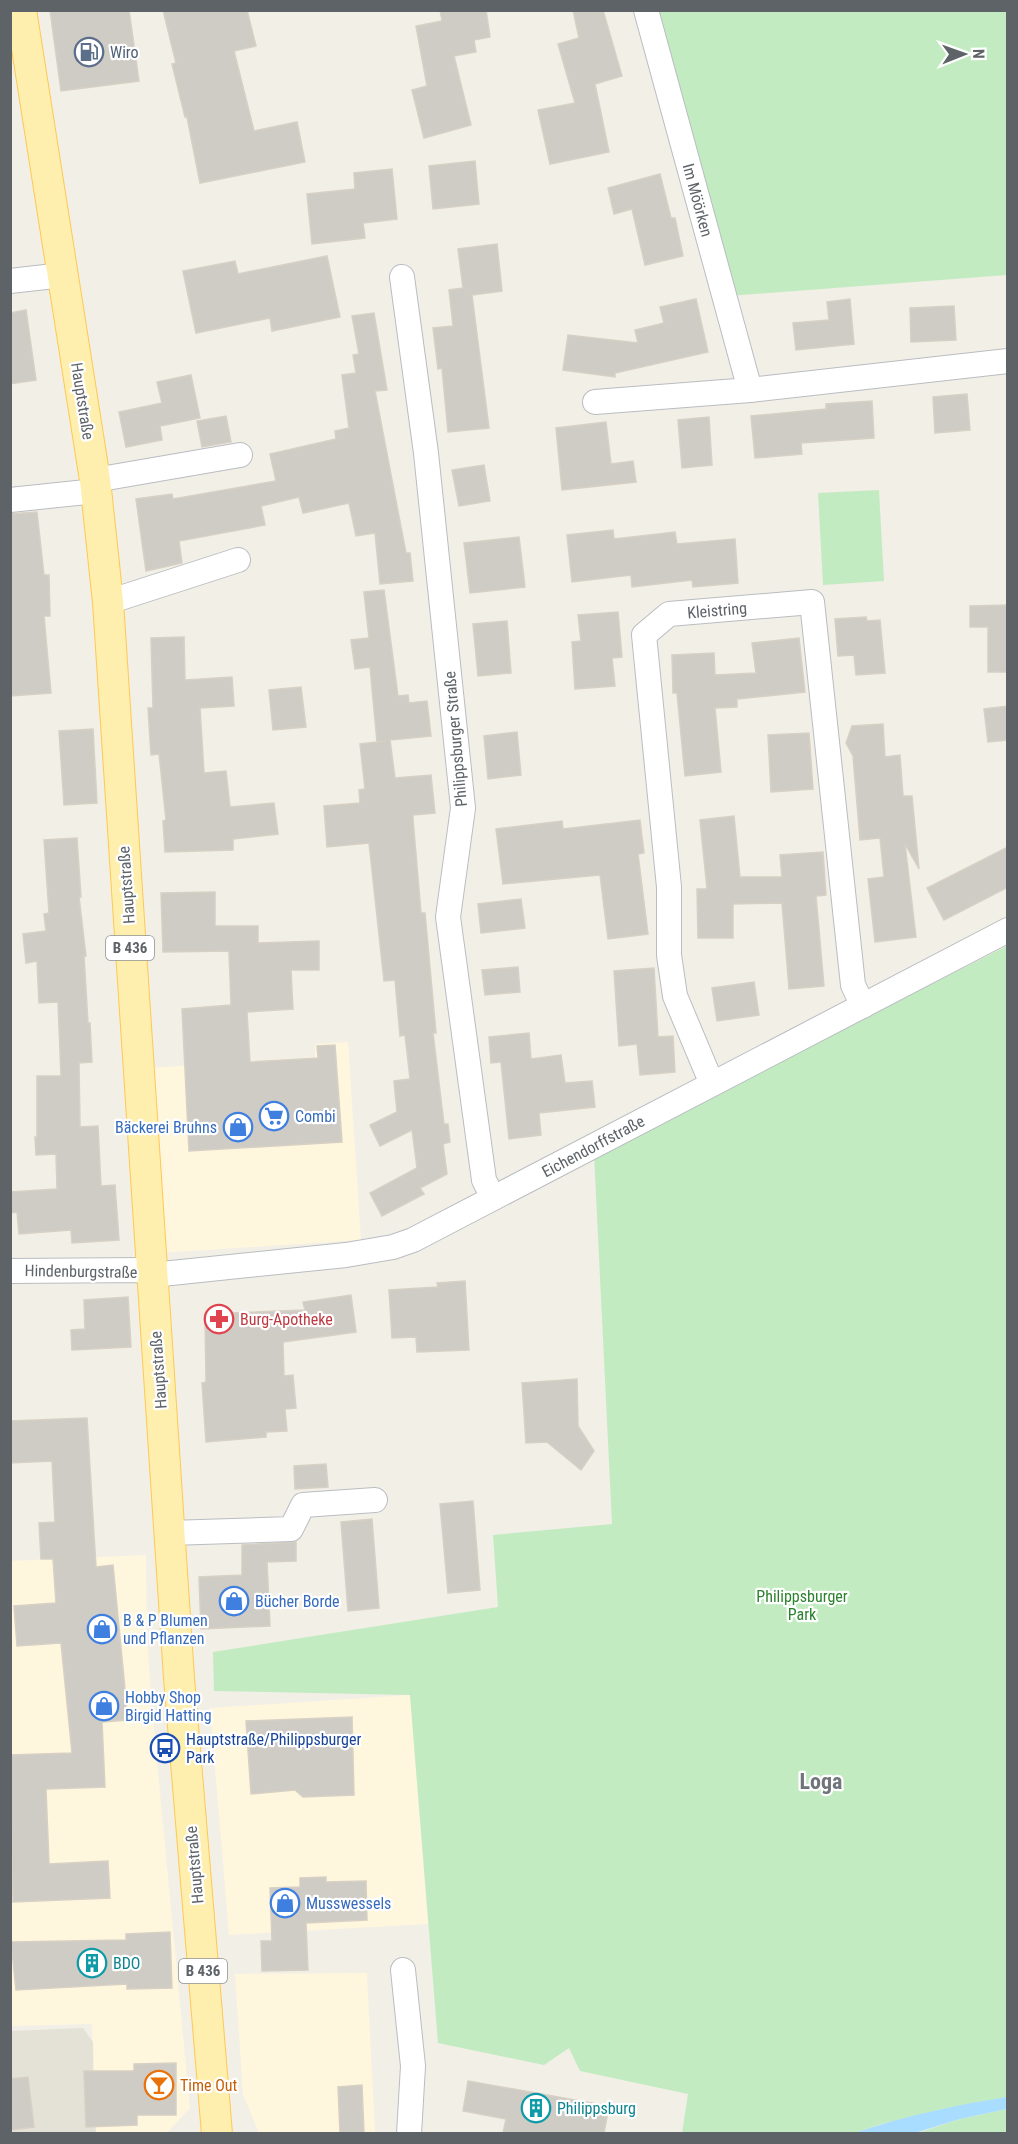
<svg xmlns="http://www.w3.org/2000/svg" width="1018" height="2144" font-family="'Roboto Condensed',sans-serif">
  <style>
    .commercial { fill: #fff6de }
    .education { fill: #e4e1d7 }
    .green { fill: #c3ebc1 }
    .water { fill: #a9ddff }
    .building { fill: #cfcbc5; stroke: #d7d0c4; stroke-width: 1.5 }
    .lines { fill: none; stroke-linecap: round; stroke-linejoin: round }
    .minor-casing { stroke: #b9bdc1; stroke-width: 26 }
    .major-casing { stroke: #ffc852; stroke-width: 32 }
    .minor { stroke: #fff; stroke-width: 24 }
    .major { stroke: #ffefae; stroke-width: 30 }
    .labels { text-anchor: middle; stroke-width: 4.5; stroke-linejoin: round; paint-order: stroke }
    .shield { fill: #fff; stroke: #8e9295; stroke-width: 1.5 }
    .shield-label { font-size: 15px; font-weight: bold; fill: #5e6368 }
    .service-label { font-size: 16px; fill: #4e5e75; stroke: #fff; text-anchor: start }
    .street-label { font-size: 16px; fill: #5e6368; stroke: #fff }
    .shop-label { font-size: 16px; fill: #366cbe; stroke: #fff; text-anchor: start }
    .health-label { font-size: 16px; fill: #be3a42; stroke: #fff; text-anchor: start }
    .park-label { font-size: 16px; fill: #2b822c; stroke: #fff }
    .transit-label { font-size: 16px; fill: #164399; stroke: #fff; text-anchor: start }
    .culture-label { font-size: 16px; fill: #0d838f; stroke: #fff; text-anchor: start }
    .food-label { font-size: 16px; fill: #c56008; stroke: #fff; text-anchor: start }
    .district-label { font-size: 22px; font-weight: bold; fill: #6f757a; stroke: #fff }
  </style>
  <rect width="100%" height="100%" fill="#f2efe7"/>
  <g class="commercial">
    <polygon points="348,1042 361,1240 159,1253 148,1068 315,1057 315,1044"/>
    <polygon points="146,1555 147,1639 152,1709 190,2108 167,2133 96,2133 94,2115 92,2024 11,2026 10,1561"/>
    <polygon points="410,1695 428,1924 229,1935 210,1708"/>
    <polygon points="367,1973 375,2133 259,2133 243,2094 235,1974"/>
  </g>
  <polygon class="education" points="83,2028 93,2042 94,2115 96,2133 11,2134 11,2031"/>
  <g class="green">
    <polygon points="653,11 1007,11 1007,275 729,296"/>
    <polygon points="879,490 884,581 823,585 818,493"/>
    <polygon points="1007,946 1007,2097 943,2109 881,2124 854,2133 682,2133 688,2094 580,2071 569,2048 544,2065 438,2043 410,1695 214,1691 213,1652 498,1607 493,1535 612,1524 594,1154"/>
    <polygon points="1007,2109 1007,2133 915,2134 960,2119"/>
  </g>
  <path class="water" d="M1007 2097V2109L960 2119 915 2133H854C904 2116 956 2105 1007 2097Z"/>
  <g class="building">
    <polygon points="50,10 129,10 139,81 61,91"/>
    <polygon points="163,10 247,10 256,46 234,51 254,131 297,122 305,162 200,183 187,117 185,117 172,64 176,63"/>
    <polygon points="440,10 486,10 490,37 474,40 476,52 454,56 471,125 424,138 412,90 427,86 416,26 442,21"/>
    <polygon points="573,10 603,10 622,76 595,84 609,152 550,164 538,110 575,103 558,44 579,38"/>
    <polygon points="475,161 479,204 433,209 429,166"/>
    <polygon points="392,169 397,219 363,223 365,238 312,244 307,194 355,189 354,173"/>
    <polygon points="660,174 671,218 675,218 683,256 645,265 632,209 614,214 608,188"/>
    <polygon points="497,244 502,291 472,295 489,428 448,432 442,368 438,369 433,328 453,326 449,290 463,288 458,249"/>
    <polygon points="327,256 340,317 272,331 270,318 196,333 183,271 235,261 238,274"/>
    <polygon points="696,299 708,352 615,373 615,377 563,370 568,335 638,343 635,330 664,323 660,307"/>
    <polygon points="850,299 854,344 796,350 793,323 829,320 827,302"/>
    <polygon points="954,306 956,340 911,342 910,308"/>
    <polygon points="26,310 36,380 10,384 10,313"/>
    <polygon points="374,313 387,390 375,391 406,553 410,553 413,581 380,584 375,533 356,536 349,503 303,513 299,497 261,506 265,525 179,541 182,563 146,571 136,499 172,494 173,499 276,481 270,454 336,439 335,431 349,428 342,375 356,373 353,355 359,354 352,316"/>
    <polygon points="191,375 200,418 160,426 162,440 126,447 119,412 162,403 157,382"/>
    <polygon points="967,394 970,430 935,433 933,397"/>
    <polygon points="872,401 874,438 801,443 802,454 755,458 751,416 826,409 826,404"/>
    <polygon points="226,416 231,442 202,447 197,421"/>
    <polygon points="709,417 712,465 682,468 678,420"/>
    <polygon points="606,422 611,464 633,461 636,482 562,490 556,428"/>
    <polygon points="484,465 490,501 459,506 452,470"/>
    <polygon points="37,512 44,575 49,575 50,616 44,616 51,693 10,696 10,514"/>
    <polygon points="613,530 614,539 675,532 677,544 735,539 738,583 693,587 692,580 632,587 631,575 572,582 567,535"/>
    <polygon points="519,537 525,587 470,593 464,543"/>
    <polygon points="384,590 398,696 408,695 409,703 427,701 431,736 390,740 395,778 431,775 435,813 413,815 413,819 421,913 425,913 436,1033 433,1033 444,1124 448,1124 450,1142 443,1144 447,1174 420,1188 424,1194 382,1216 370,1193 417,1168 412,1130 380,1146 370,1125 397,1112 394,1081 410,1079 405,1035 400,1036 395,980 384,981 369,843 327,847 324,806 360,803 359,790 365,789 360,744 386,741 377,742 370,667 355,669 351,640 369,638 364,592"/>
    <polygon points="1008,605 1008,672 988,672 988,627 970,627 970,606"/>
    <polygon points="618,612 622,657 612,658 615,686 575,689 572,642 581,641 578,615"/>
    <polygon points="866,617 867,621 880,620 885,673 856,675 854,655 838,656 835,619"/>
    <polygon points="507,621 511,673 478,676 473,624"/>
    <polygon points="184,637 185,680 232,677 234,706 200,708 204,773 226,771 230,807 274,803 278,834 233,839 233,850 165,852 163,821 166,820 159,754 151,755 148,708 153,708 151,638"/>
    <polygon points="799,638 805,692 737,699 737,707 715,708 721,772 685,776 677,693 673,693 672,655 714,653 715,675 756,673 752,643"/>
    <polygon points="301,687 306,727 273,730 269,690"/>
    <polygon points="1008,706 1008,740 988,742 984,709"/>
    <polygon points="883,724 885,757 900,755 903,796 912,796 919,869 905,844 916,937 875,942 868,879 884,877 880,838 860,840 853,756 846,743 852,726"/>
    <polygon points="93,729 97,803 64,805 59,731"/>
    <polygon points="517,732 521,775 488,779 484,736"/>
    <polygon points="809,733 813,789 771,792 768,735"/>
    <polygon points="734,816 740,877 782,877 780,855 823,852 826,895 816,896 824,986 789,989 782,903 733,904 733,938 698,938 697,889 707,889 700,820"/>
    <polygon points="640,820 644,853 638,854 648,934 608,939 600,875 503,884 496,829 562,821 563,829"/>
    <polygon points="77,838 81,897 79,897 86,956 84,956 88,1023 90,1023 92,1062 79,1063 80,1127 98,1126 101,1186 115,1185 119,1240 72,1243 71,1230 19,1234 17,1212 10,1213 10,1192 57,1189 56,1154 36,1155 35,1137 37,1137 37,1076 61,1076 58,1002 39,1003 37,961 26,963 23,934 46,931 44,914 49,913 44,840"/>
    <polygon points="1008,847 1008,887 944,920 927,888"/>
    <polygon points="215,892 215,926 258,926 258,943 319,941 319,970 291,970 293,1009 247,1012 250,1062 318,1058 317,1046 335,1045 342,1142 189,1151 182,1009 231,1005 229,951 163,952 161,893"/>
    <polygon points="521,899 525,928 481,933 478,904"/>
    <polygon points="518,967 520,992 485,995 482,970"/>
    <polygon points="654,968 658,1037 673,1036 675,1072 640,1075 637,1044 619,1046 614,971"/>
    <polygon points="754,982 759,1015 717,1021 712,988"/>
    <polygon points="529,1033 531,1059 561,1055 565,1083 592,1081 595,1107 539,1113 541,1135 509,1139 501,1062 491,1063 489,1037"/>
    <polygon points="465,1281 469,1350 417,1352 416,1337 392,1338 389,1290 438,1287 437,1283"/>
    <polygon points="351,1295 356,1332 283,1342 284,1376 293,1375 296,1408 285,1409 287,1431 266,1432 266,1437 206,1442 202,1383 206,1382 205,1314 305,1310 303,1302"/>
    <polygon points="128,1297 131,1347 72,1350 71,1330 85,1329 84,1300"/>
    <polygon points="577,1379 578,1426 594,1451 581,1470 547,1442 526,1443 522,1383"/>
    <polygon points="87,1418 96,1567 113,1565 128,1720 102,1722 105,1787 46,1789 49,1864 108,1861 110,1898 13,1902 10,1755 72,1753 61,1643 17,1646 14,1606 56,1603 53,1559 41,1559 39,1523 55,1522 52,1461 10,1463 10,1421"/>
    <polygon points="326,1464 328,1487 295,1489 294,1466"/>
    <polygon points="473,1501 480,1590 448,1593 440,1504"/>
    <polygon points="372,1519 379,1608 348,1611 341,1522"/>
    <polygon points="296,1542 296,1561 267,1562 270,1626 201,1629 199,1577 242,1575 242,1545"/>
    <polygon points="352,1717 354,1795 303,1797 295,1790 251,1794 246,1721"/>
    <polygon points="326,1877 326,1882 366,1881 367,1920 306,1923 308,1970 262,1971 261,1941 272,1941 270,1888 300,1887 300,1878"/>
    <polygon points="170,1932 172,1988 127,1989 127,1984 16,1990 11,1942 126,1940 126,1934"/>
    <polygon points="176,2063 176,2115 137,2115 137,2125 86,2127 84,2071 134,2071 134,2064"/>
    <polygon points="28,2077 34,2127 10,2130 10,2079"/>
    <polygon points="468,2081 609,2106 604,2133 503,2133 506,2119 463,2111"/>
    <polygon points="362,2085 364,2133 340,2133 338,2087"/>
  </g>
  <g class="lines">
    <g class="minor-casing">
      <g id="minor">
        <polyline points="646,10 750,390 1008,361"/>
        <polyline points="402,277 426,453 463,808 448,917 484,1180 493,1198"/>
        <polyline points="10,281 63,275"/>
        <polyline points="595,402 750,390"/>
        <polyline points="95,480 240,455"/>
        <polyline points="10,500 96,491"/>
        <polyline points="108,602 238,560"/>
        <polyline points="712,1084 675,996 669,955 669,887 644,635 669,614 812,602 853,985 863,1006"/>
        <polyline points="10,1271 142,1270 152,1275 346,1255 393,1247 413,1240 1008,930"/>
        <polyline points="169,1533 291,1529 303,1505 375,1500"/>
        <polyline points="403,1970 413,2066 409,2134"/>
      </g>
    </g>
    <g class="major-casing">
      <polyline id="major" points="21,10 95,480 108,602 179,1678 217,2134"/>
    </g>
    <use href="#minor" class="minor"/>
    <use href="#major" class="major"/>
  </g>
  <defs>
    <g id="fuel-ring" transform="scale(1.5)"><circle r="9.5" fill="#fff" stroke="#5c6f8a" stroke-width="1.5"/><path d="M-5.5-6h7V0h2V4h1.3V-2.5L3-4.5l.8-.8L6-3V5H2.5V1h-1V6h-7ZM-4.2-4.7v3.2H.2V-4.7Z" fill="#5c6f8a"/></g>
    <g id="supermarket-ring" transform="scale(1.5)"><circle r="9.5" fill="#fff" stroke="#3f7fe0" stroke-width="1.5"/><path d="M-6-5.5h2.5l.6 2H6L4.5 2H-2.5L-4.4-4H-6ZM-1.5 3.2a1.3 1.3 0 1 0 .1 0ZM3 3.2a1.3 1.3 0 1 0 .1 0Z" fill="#3f7fe0"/></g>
    <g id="shop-ring" transform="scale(1.5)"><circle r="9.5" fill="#fff" stroke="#3f7fe0" stroke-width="1.5"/><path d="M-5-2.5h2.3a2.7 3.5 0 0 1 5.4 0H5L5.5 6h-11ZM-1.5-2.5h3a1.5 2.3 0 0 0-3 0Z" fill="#3f7fe0"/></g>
    <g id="pharmacy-ring" transform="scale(1.5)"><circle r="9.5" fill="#fff" stroke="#e0444e" stroke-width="1.5"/><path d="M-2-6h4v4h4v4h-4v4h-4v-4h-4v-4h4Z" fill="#e0444e"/></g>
    <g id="bus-ring" transform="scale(1.5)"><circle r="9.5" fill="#fff" stroke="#1a4fb4" stroke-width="1.5"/><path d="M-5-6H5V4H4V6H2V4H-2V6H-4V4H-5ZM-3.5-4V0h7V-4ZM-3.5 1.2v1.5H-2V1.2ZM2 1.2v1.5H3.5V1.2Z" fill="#1a4fb4"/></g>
    <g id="building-ring" transform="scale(1.5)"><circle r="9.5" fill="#fff" stroke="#0f9aa8" stroke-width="1.5"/><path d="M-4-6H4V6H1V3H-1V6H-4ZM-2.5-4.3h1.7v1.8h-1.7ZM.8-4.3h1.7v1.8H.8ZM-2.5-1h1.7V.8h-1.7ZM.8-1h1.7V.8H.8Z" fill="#0f9aa8"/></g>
    <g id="bar-ring" transform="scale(1.5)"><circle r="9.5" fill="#fff" stroke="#e8710a" stroke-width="1.5"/><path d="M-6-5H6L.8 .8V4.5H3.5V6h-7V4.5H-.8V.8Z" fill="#e8710a"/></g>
  </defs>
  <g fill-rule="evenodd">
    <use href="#fuel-ring" x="89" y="52"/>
    <use href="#supermarket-ring" x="274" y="1116"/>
    <use href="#shop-ring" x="238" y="1127"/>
    <use href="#pharmacy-ring" x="219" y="1319"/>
    <use href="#shop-ring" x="234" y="1601"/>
    <use href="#shop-ring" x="102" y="1629"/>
    <use href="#shop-ring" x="104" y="1706"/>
    <use href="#bus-ring" x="165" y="1748"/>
    <use href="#shop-ring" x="285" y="1903"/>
    <use href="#building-ring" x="92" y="1963"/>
    <use href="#bar-ring" x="159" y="2085"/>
    <use href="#building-ring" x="536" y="2108"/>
  </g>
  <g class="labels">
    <g class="shield">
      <rect x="106" y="936" width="48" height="24" rx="4.5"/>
      <rect x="179" y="1959" width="48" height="24" rx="4.5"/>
    </g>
    <g class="shield-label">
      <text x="130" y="953">B 436</text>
      <text x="203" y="1976">B 436</text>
    </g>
    <g class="service-label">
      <text x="110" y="58">Wiro</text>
    </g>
    <g class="street-label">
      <text transform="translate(698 200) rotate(75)" y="6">Im Möörken</text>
      <text transform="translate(83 401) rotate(81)" y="6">Hauptstraße</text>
      <text transform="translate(717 610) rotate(-5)" y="6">Kleistring</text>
      <text transform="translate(455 739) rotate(-95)" y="6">Philippsburger Straße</text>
      <text transform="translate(126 885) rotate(-94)" y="6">Hauptstraße</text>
      <text transform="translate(593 1146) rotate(-28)" y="6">Eichendorffstraße</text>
      <text transform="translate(81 1271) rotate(1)" y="6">Hindenburgstraße</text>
      <text transform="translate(158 1370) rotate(-94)" y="6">Hauptstraße</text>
      <text transform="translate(194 1865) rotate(-95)" y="6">Hauptstraße</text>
    </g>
    <g class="shop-label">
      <text x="295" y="1122">Combi</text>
      <text x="217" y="1133" text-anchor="end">Bäckerei Bruhns</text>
      <text x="255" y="1607">Bücher Borde</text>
      <text x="123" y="1626">B &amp; P Blumen<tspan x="123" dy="18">und Pflanzen</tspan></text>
      <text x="125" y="1703">Hobby Shop<tspan x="125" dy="18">Birgid Hatting</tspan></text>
      <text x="306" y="1909">Musswessels</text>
    </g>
    <g class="health-label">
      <text x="240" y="1325">Burg-Apotheke</text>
    </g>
    <g class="park-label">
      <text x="802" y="1602">Philippsburger<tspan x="802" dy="18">Park</tspan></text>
    </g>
    <g class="transit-label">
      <text x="186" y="1745">Hauptstraße/Philippsburger<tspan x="186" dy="18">Park</tspan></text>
    </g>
    <g class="culture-label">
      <text x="113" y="1969">BDO</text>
      <text x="557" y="2114">Philippsburg</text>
    </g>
    <g class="food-label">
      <text x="180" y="2091">Time Out</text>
    </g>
    <g class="district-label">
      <text x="821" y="1789">Loga</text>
    </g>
  </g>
  <rect width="1018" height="2144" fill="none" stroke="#5e6368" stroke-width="24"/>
  <g transform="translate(964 54) rotate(89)" stroke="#ffffff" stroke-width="4.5" paint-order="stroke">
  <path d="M0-4.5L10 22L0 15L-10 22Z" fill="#5e6368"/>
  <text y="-9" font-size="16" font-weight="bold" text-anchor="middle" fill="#5e6368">N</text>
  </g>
</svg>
